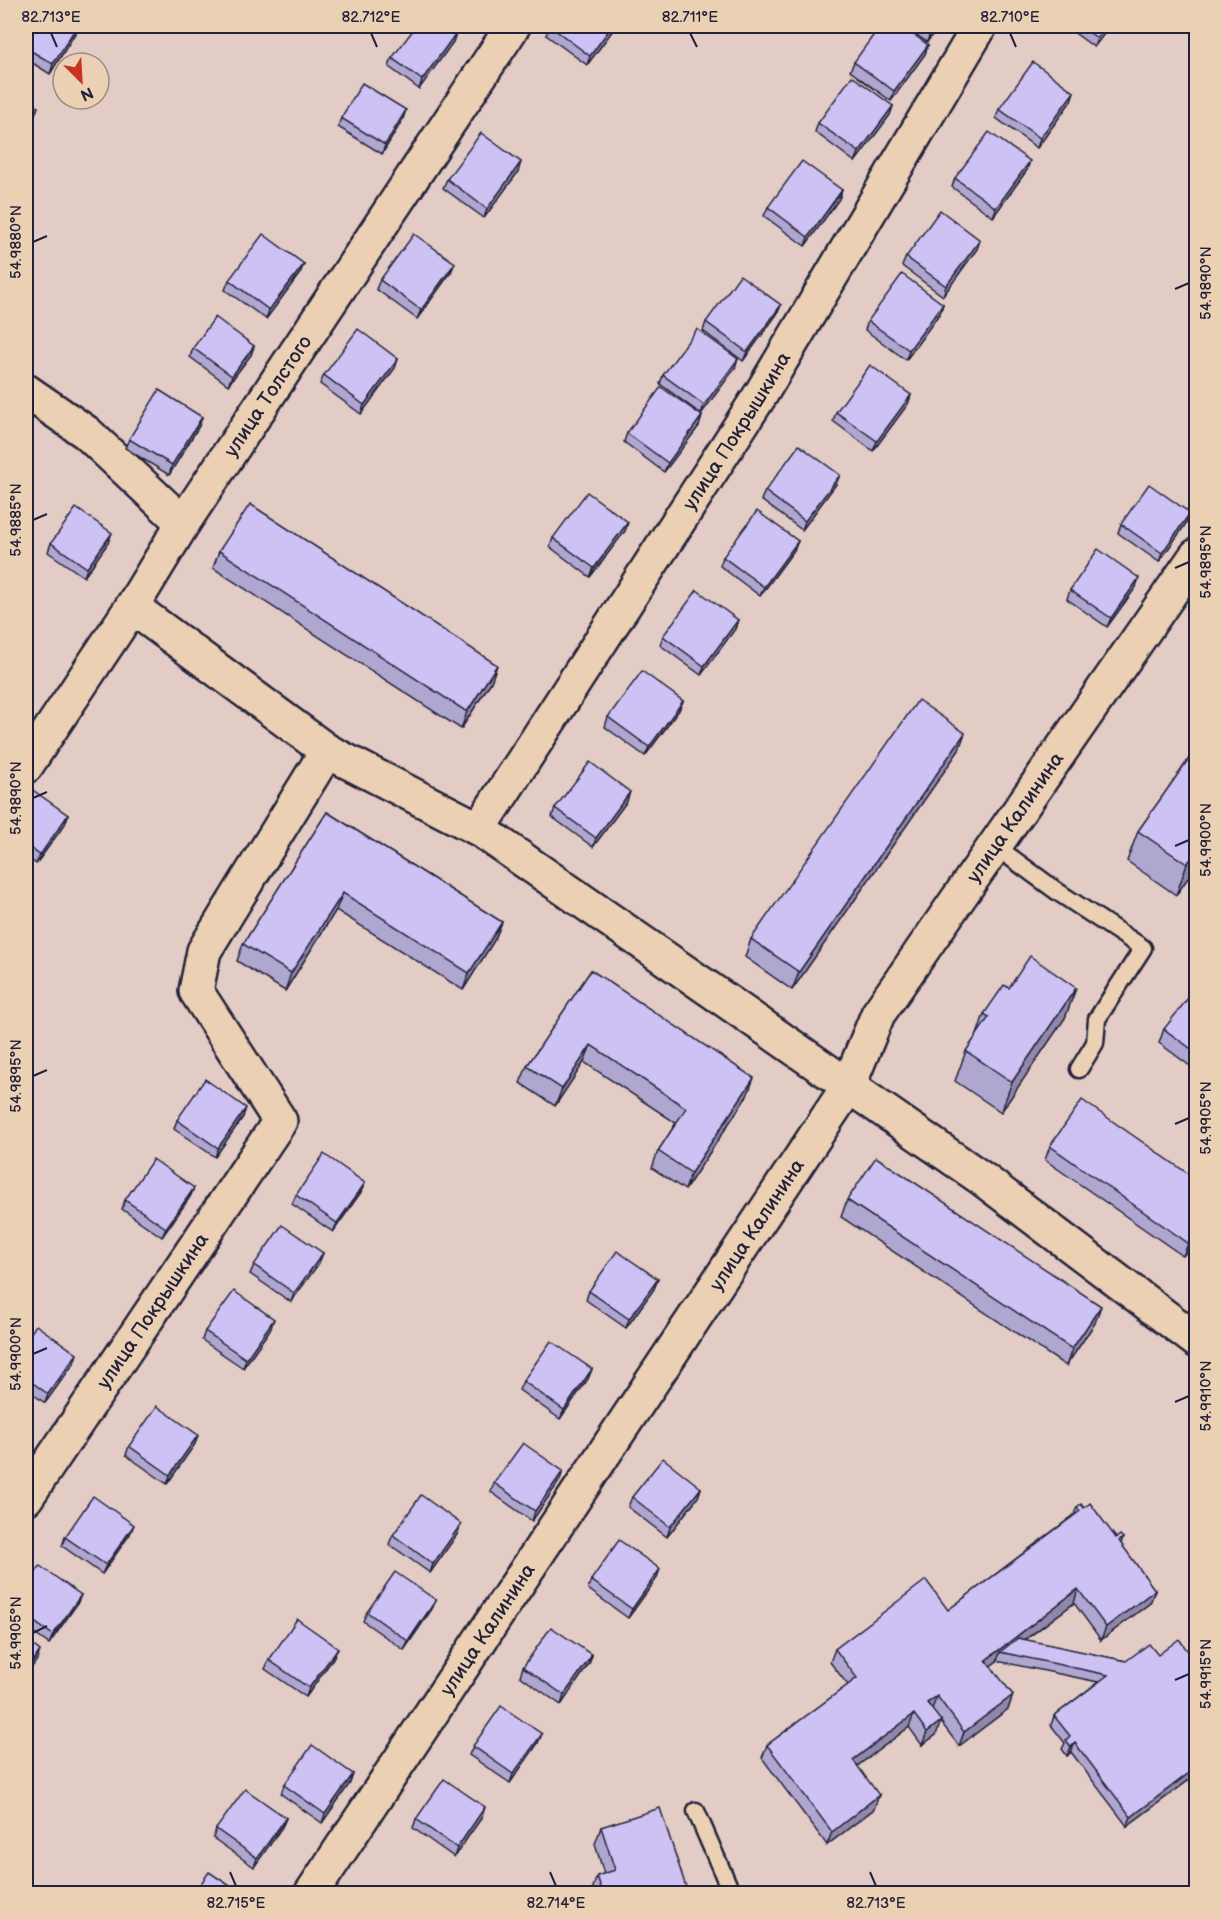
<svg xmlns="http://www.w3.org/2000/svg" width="1222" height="1919" font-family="'Balsamiq Sans',sans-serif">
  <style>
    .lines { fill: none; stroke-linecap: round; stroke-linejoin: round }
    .lane-casing { stroke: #22223b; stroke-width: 21 }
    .street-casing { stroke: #22223b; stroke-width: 38 }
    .lane { stroke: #ecd0b3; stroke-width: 16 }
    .street { stroke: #ecd0b3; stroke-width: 33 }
    .wall { fill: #b0a7d1; stroke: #22223b; stroke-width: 1.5 }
    .shaded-wall { fill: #9088aa; stroke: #22223b; stroke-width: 1.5 }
    .building { fill: #cdc2f3; stroke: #22223b; stroke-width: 1.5 }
    .ticks { fill: none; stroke: #22223b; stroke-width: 2 }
    .labels { text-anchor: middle; stroke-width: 6; stroke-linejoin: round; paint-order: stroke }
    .street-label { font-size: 20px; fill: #22223b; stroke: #ecd0b3 }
    .neatline { fill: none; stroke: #22223b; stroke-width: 2 }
    .ticks-label { font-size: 15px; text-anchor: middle; fill: #22223b }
  </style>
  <rect width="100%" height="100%" fill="#e3ccc6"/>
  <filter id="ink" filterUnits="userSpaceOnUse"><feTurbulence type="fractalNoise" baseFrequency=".0167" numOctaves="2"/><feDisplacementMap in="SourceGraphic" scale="12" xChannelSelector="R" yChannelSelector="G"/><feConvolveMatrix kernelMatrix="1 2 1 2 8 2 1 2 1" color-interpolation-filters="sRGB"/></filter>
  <g filter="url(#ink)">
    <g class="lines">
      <g class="lane-casing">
        <g id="lane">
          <polyline points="995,846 1058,892 1143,948 1097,1019 1095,1043 1079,1069"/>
          <polyline points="696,1811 732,1894"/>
        </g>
      </g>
      <g class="street-casing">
        <g id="street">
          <polyline points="26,391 87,433 183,523"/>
          <polyline points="132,607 327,751 479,829 984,1180 1196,1340"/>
          <path id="s1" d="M26 766 132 607 183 523 513 26"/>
          <path id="s2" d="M479 829 761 394 980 26"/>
          <path id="s3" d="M26 1498 280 1121 196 991 204 951 327 751"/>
          <path id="s4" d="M311 1894 848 1087 878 1014 1196 556"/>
        </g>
      </g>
      <use href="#lane" class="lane"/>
      <use href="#street" class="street"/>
    </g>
    <g class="wall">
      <polygon points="550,26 616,26 587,65 546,35"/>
      <polygon points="904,26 939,26 927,42"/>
      <polygon points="1065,26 1110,26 1094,47"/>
      <polygon points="77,30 50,74 26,59 26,32"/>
      <polygon points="456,33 453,42 419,89 389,67 392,58"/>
      <polygon points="928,45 925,54 891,101 850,71 854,62"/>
      <polygon points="1071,101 1037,148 996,118 999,109"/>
      <polygon points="893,106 890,115 855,162 815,132 818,123"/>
      <polygon points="341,118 403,119 382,154 338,127"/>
      <polygon points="1027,170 993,217 952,187 955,178"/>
      <polygon points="518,172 484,218 443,188 447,179"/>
      <polygon points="842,190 839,199 805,246 764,216 768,207"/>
      <polygon points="980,240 977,249 943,296 902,266 906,257"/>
      <polygon points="304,264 300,273 266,319 225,290 229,280"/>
      <polygon points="451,272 417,319 376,289 380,280"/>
      <polygon points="943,304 940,313 906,360 865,330 868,321"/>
      <polygon points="781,305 777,314 743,361 703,331 706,322"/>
      <polygon points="254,346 251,355 228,385 190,357 193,348"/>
      <polygon points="398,359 395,368 361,414 320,384 324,375"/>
      <polygon points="735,368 701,414 660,384 663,375"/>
      <polygon points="911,395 908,404 873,451 833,421 836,412"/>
      <polygon points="702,416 699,426 664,472 624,442 627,433"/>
      <polygon points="202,417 199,426 169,475 125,448 129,439"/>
      <polygon points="836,484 802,530 761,500 765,491"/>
      <polygon points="628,522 625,531 590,577 550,547 553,538"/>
      <polygon points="1187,522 1159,562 1118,533 1121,524"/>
      <polygon points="798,541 794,550 760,596 720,566 723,557"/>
      <polygon points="51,543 108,543 84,577 48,552"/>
      <polygon points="219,551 497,665 491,682 461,729 213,568"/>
      <polygon points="1136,587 1107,627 1067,599 1070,590"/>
      <polygon points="738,620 735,629 701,675 660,645 663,636"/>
      <polygon points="683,701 679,710 645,756 605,727 608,717"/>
      <polygon points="1197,747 1197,865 1176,895 1127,861 1138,831"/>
      <polygon points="959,750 792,990 745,957 751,939"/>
      <polygon points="26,789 68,815 65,824 36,864 26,856"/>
      <polygon points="627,801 593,847 552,817 555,808"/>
      <polygon points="327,812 502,922 495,939 463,990 336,910 285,991 237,961 243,944"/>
      <polygon points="591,970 747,1096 685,1190 652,1168 658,1151 676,1123 584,1062 555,1106 520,1083 527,1066"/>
      <polygon points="1009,988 1076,988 1065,1018 1001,1112 955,1081 966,1051 977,1035 984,1014"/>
      <polygon points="1197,996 1197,1071 1159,1043 1164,1029"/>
      <polygon points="243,1117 215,1157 174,1129 177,1120"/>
      <polygon points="1050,1146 1197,1180 1197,1237 1183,1256 1045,1160"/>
      <polygon points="194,1188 190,1197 162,1237 122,1209 125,1200"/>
      <polygon points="361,1192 333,1232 292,1204 296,1195"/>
      <polygon points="847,1200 1095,1323 1066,1366 841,1217"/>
      <polygon points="323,1253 319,1263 291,1302 250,1274 254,1265"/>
      <polygon points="658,1279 654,1289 626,1328 586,1300 589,1291"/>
      <polygon points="271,1328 243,1368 202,1340 205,1331"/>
      <polygon points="26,1340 74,1363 45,1403 26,1389"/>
      <polygon points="592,1369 588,1379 560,1419 519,1390 523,1381"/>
      <polygon points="198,1435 195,1444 167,1484 126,1455 129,1446"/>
      <polygon points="560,1480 532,1521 491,1492 494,1483"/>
      <polygon points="701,1488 698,1497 667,1537 628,1507 632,1497"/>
      <polygon points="1077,1507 1084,1508 1116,1538 1123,1538 1121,1544 1155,1590 1150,1603 1101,1640 1074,1603 1025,1640 1126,1661 1187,1650 1197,1643 1197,1774 1127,1826 1071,1752 1067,1756 1062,1749 1065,1743 1051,1725 1054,1716 1098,1682 997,1661 990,1666 1013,1695 1008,1709 959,1746 931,1709 936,1735 922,1745 909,1727 857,1766 874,1809 827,1845 762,1758 767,1745 848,1685 830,1662 835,1649 948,1610 1074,1515"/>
      <polygon points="458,1533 430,1573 389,1544 393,1535"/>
      <polygon points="130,1534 102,1574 62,1546 65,1537"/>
      <polygon points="657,1578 628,1618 588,1589 591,1580"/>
      <polygon points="26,1587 81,1595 77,1604 49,1644 26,1628"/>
      <polygon points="436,1600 432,1609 404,1650 363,1621 367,1612"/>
      <polygon points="592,1655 589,1664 561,1705 520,1676 523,1667"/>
      <polygon points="334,1657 306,1697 265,1669 269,1660"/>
      <polygon points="538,1743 510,1783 469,1755 473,1746"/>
      <polygon points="353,1774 350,1783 322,1823 281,1794 284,1785"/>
      <polygon points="482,1817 454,1857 413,1828 416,1819"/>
      <polygon points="286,1818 282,1827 254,1867 213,1838 216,1829"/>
      <polygon points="601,1827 688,1893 591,1893 597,1876 604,1874 595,1844"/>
    </g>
    <g class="shaded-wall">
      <polygon points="77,26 78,26 77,30 50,74 53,64"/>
      <polygon points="612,26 616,26 587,65 590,56"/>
      <polygon points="936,26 939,26 927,42 930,33"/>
      <polygon points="1106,26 1110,26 1094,47 1097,38"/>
      <polygon points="456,33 453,42 419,89 422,80"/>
      <polygon points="928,45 925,54 891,101 894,91"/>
      <polygon points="1074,92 1071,101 1037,148 1040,138"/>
      <polygon points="893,106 890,115 855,162 859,152"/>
      <polygon points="38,107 34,117 26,131 26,128"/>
      <polygon points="406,110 403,119 382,154 385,145"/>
      <polygon points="1030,161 1027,170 993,217 996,208"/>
      <polygon points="521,162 518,172 484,218 487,209"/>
      <polygon points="842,190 839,199 805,246 808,237"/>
      <polygon points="980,240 977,249 943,296 946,286"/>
      <polygon points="455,263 451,272 417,319 421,310"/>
      <polygon points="304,264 300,273 266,319 269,310"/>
      <polygon points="943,304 940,313 906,360 909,350"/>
      <polygon points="781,305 777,314 743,361 747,352"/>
      <polygon points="254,346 251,355 228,385 232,376"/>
      <polygon points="398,359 395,368 361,414 364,405"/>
      <polygon points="738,359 735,368 701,414 704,405"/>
      <polygon points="911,395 908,404 873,451 877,441"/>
      <polygon points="702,416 699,426 664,472 668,463"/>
      <polygon points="202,417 199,426 169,475 172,465"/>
      <polygon points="840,475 836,484 802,530 805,521"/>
      <polygon points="1190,513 1187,522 1159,562 1162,553"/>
      <polygon points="628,522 625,531 590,577 594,568"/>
      <polygon points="112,533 108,543 84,577 87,568"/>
      <polygon points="798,541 794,550 760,596 764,587"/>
      <polygon points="1139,578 1136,587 1107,627 1111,618"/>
      <polygon points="738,620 735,629 701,675 704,666"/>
      <polygon points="497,665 491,682 461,729 467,712"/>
      <polygon points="683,701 679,710 645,756 649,747"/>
      <polygon points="965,733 959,750 792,990 799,972"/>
      <polygon points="630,792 627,801 593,847 596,838"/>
      <polygon points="68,815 65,824 36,864 40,855"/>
      <polygon points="1197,851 1197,865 1176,895 1187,864"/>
      <polygon points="343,893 336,910 285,991 291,973"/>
      <polygon points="502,922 495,939 463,990 469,973"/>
      <polygon points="1076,988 1065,1018 1001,1112 1012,1082"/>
      <polygon points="591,1045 584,1062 555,1106 562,1089"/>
      <polygon points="754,1078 747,1096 685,1190 691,1173"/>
      <polygon points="246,1108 243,1117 215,1157 218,1148"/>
      <polygon points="365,1183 361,1192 333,1232 337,1223"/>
      <polygon points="194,1188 190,1197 162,1237 166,1228"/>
      <polygon points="1197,1231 1197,1237 1183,1256 1188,1243"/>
      <polygon points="323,1253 319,1263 291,1302 294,1293"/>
      <polygon points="658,1279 654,1289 626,1328 629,1319"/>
      <polygon points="1101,1306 1095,1323 1066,1366 1072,1349"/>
      <polygon points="274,1319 271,1328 243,1368 246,1359"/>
      <polygon points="77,1354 74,1363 45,1403 48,1394"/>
      <polygon points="592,1369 588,1379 560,1419 564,1410"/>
      <polygon points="198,1435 195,1444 167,1484 170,1475"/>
      <polygon points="563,1471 560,1480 532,1521 535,1511"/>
      <polygon points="701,1488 698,1497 667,1537 670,1527"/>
      <polygon points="461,1524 458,1533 430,1573 433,1564"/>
      <polygon points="134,1525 130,1534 102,1574 106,1565"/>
      <polygon points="660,1569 657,1578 628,1618 632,1609"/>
      <polygon points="1078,1589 1074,1603 1007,1653 1000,1652 997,1661 981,1673 986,1660"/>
      <polygon points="1155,1590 1150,1603 1101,1640 1106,1627"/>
      <polygon points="81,1595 77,1604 49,1644 53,1635"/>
      <polygon points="436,1600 432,1609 404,1650 408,1641"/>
      <polygon points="338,1648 334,1657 306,1697 309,1688"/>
      <polygon points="40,1651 37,1660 26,1676 26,1672"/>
      <polygon points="592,1655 589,1664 561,1705 564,1695"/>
      <polygon points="1013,1695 1008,1709 959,1746 964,1732"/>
      <polygon points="937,1696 932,1709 927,1703"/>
      <polygon points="914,1714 909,1727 848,1773 853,1760"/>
      <polygon points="941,1721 936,1735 922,1745 927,1732"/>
      <polygon points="542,1734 538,1743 510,1783 513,1774"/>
      <polygon points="1075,1743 1071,1752 1067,1756 1071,1747"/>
      <polygon points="1197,1767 1197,1774 1127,1826 1131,1817"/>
      <polygon points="353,1774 350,1783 322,1823 325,1814"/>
      <polygon points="879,1795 874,1809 827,1845 832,1832"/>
      <polygon points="485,1807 482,1817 454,1857 457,1848"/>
      <polygon points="286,1818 282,1827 254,1867 257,1858"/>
    </g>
    <g class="building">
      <polygon points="30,26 77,26 53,64 26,48 26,32"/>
      <polygon points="416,26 446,26 456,33 422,80 392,58"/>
      <polygon points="550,26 612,26 590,56"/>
      <polygon points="880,26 902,26 928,45 894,91 854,62"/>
      <polygon points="920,26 936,26 930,33"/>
      <polygon points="1080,26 1106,26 1097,38"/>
      <polygon points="1033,62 1074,92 1040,138 999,109"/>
      <polygon points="852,76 893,106 859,152 818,123"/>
      <polygon points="362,83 406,110 385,145 341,118"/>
      <polygon points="26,100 38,107 26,128"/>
      <polygon points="989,132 1030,161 996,208 955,178"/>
      <polygon points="481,133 521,162 487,209 447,179"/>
      <polygon points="802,161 842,190 808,237 768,207"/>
      <polygon points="940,210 980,240 946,286 906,257"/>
      <polygon points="263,234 304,264 269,310 229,280"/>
      <polygon points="414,234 455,263 421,310 380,280"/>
      <polygon points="902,274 943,304 909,350 868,321"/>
      <polygon points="740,275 781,305 747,352 706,322"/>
      <polygon points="215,317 254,346 232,376 193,348"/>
      <polygon points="358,329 398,359 364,405 324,375"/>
      <polygon points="697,329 738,359 704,405 663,375"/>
      <polygon points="870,365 911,395 877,441 836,412"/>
      <polygon points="661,387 702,416 668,463 627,433"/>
      <polygon points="159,390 202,417 172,465 129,439"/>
      <polygon points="799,445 840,475 805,521 765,491"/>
      <polygon points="1149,484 1190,513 1162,553 1121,524"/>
      <polygon points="587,492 628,522 594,568 553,538"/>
      <polygon points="250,504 497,665 467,712 219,551"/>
      <polygon points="76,508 112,533 87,568 51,543"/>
      <polygon points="757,511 798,541 764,587 723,557"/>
      <polygon points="1098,549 1139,578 1111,618 1070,590"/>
      <polygon points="697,590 738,620 704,666 663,636"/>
      <polygon points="642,671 683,701 649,747 608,717"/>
      <polygon points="918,700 965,733 799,972 751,939"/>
      <polygon points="1197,747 1197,851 1187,864 1138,831"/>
      <polygon points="590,762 630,792 596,838 555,808"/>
      <polygon points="27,786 68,815 40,855 26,845 26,789"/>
      <polygon points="327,812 502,922 469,973 343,893 291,973 243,944"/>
      <polygon points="1030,956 1076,988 1012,1082 966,1051 989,1017 984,1014 1004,985 1009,988"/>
      <polygon points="591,970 754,1078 691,1173 658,1151 686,1108 591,1045 562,1089 527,1066"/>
      <polygon points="1192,993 1197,996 1197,1053 1164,1029"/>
      <polygon points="205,1079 246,1108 218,1148 177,1120"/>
      <polygon points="1082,1100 1197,1180 1197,1231 1188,1243 1050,1146"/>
      <polygon points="324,1154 365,1183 337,1223 296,1195"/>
      <polygon points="876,1157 1101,1306 1072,1349 847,1200"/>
      <polygon points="153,1159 194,1188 166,1228 125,1200"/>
      <polygon points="282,1225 323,1253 294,1293 254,1265"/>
      <polygon points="617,1251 658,1279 629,1319 589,1291"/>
      <polygon points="234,1291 274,1319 246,1359 205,1331"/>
      <polygon points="36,1325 77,1354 48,1394 26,1378 26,1340"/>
      <polygon points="551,1341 592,1369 564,1410 523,1381"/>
      <polygon points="157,1406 198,1435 170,1475 129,1446"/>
      <polygon points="523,1443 563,1471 535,1511 494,1483"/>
      <polygon points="663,1458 701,1488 670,1527 632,1497"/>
      <polygon points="421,1495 461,1524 433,1564 393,1535"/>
      <polygon points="93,1496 134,1525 106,1565 65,1537"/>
      <polygon points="1090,1503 1116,1538 1120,1535 1123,1538 1119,1541 1155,1590 1106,1627 1078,1589 986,1660 1013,1695 964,1732 937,1696 927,1703 941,1721 927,1732 914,1714 853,1760 879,1795 832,1832 767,1745 857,1678 835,1649 926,1580 948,1610 1080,1511 1077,1507 1081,1504 1084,1508"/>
      <polygon points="619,1540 660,1569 632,1609 591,1580"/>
      <polygon points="40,1566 81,1595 53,1635 26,1616 26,1587"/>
      <polygon points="395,1572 436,1600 408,1641 367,1612"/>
      <polygon points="297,1619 338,1648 309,1688 269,1660"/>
      <polygon points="551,1627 592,1655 564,1695 523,1667"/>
      <polygon points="1018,1638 1126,1661 1149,1644 1158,1655 1179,1639 1187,1650 1197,1643 1197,1767 1131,1817 1075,1743 1071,1747 1066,1740 1070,1736 1054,1716 1108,1675 1000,1652"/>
      <polygon points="26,1640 40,1651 26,1672"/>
      <polygon points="501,1706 542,1734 513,1774 473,1746"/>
      <polygon points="312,1745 353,1774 325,1814 284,1785"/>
      <polygon points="444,1779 485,1807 457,1848 416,1819"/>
      <polygon points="245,1789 286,1818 257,1858 216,1829"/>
      <polygon points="660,1808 688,1893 603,1893 597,1876 615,1870 601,1827"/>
      <polygon points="209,1872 241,1893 194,1893"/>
    </g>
  </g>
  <path class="ticks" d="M51 33 57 47M371 33 377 47M690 33 697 47M1010 33 1016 47M33 242 47 236M1175 289 1189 283M33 520 47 514M1175 568 1189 562M33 798 47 792M1175 846 1189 840M33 1076 47 1070M1175 1124 1189 1118M33 1354 47 1348M1175 1402 1189 1396M33 1633 47 1626M1175 1680 1189 1674M230 1872 236 1886M550 1872 556 1886M870 1872 876 1886"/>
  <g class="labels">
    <g class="street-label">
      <text dy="7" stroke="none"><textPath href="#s1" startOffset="442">улица Толстого</textPath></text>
      <text dy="7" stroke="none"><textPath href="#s2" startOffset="474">улица Покрышкина</textPath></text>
      <text dy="7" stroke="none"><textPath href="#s4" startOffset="1288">улица Калинина</textPath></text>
      <text dy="7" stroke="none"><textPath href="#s4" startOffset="804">улица Калинина</textPath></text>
      <text dy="7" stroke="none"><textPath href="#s3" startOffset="226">улица Покрышкина</textPath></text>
      <text dy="7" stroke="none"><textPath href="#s4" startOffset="318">улица Калинина</textPath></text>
    </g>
  </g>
  <rect width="1222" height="1919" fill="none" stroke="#ecd0b3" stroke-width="66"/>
  <g transform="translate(81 81) rotate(156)"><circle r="28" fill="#ecd0b3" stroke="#9b8a83" stroke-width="1.5"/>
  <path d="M0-4.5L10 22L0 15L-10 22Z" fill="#c8321e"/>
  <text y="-9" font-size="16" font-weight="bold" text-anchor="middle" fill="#22223b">N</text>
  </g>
  <rect x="33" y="33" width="1156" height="1853" class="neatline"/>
  <g class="ticks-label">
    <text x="51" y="22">82.713°E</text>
    <text x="371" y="22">82.712°E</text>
    <text x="690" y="22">82.711°E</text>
    <text x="1010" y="22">82.710°E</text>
    <text transform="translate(16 242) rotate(-90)" y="5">54.9880°N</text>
    <text transform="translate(1206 283) rotate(-90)" y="5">54.9890°N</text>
    <text transform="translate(16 520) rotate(-90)" y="5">54.9885°N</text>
    <text transform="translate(1206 562) rotate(-90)" y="5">54.9895°N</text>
    <text transform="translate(16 798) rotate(-90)" y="5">54.9890°N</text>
    <text transform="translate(1206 840) rotate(-90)" y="5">54.9900°N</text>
    <text transform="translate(16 1076) rotate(-90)" y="5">54.9895°N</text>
    <text transform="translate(1206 1118) rotate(-90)" y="5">54.9905°N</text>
    <text transform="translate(16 1354) rotate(-90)" y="5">54.9900°N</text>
    <text transform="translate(1206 1396) rotate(-90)" y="5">54.9910°N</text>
    <text transform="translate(16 1633) rotate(-90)" y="5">54.9905°N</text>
    <text transform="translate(1206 1674) rotate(-90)" y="5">54.9915°N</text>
    <text x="236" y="1908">82.715°E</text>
    <text x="556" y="1908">82.714°E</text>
    <text x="876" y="1908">82.713°E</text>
  </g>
</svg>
